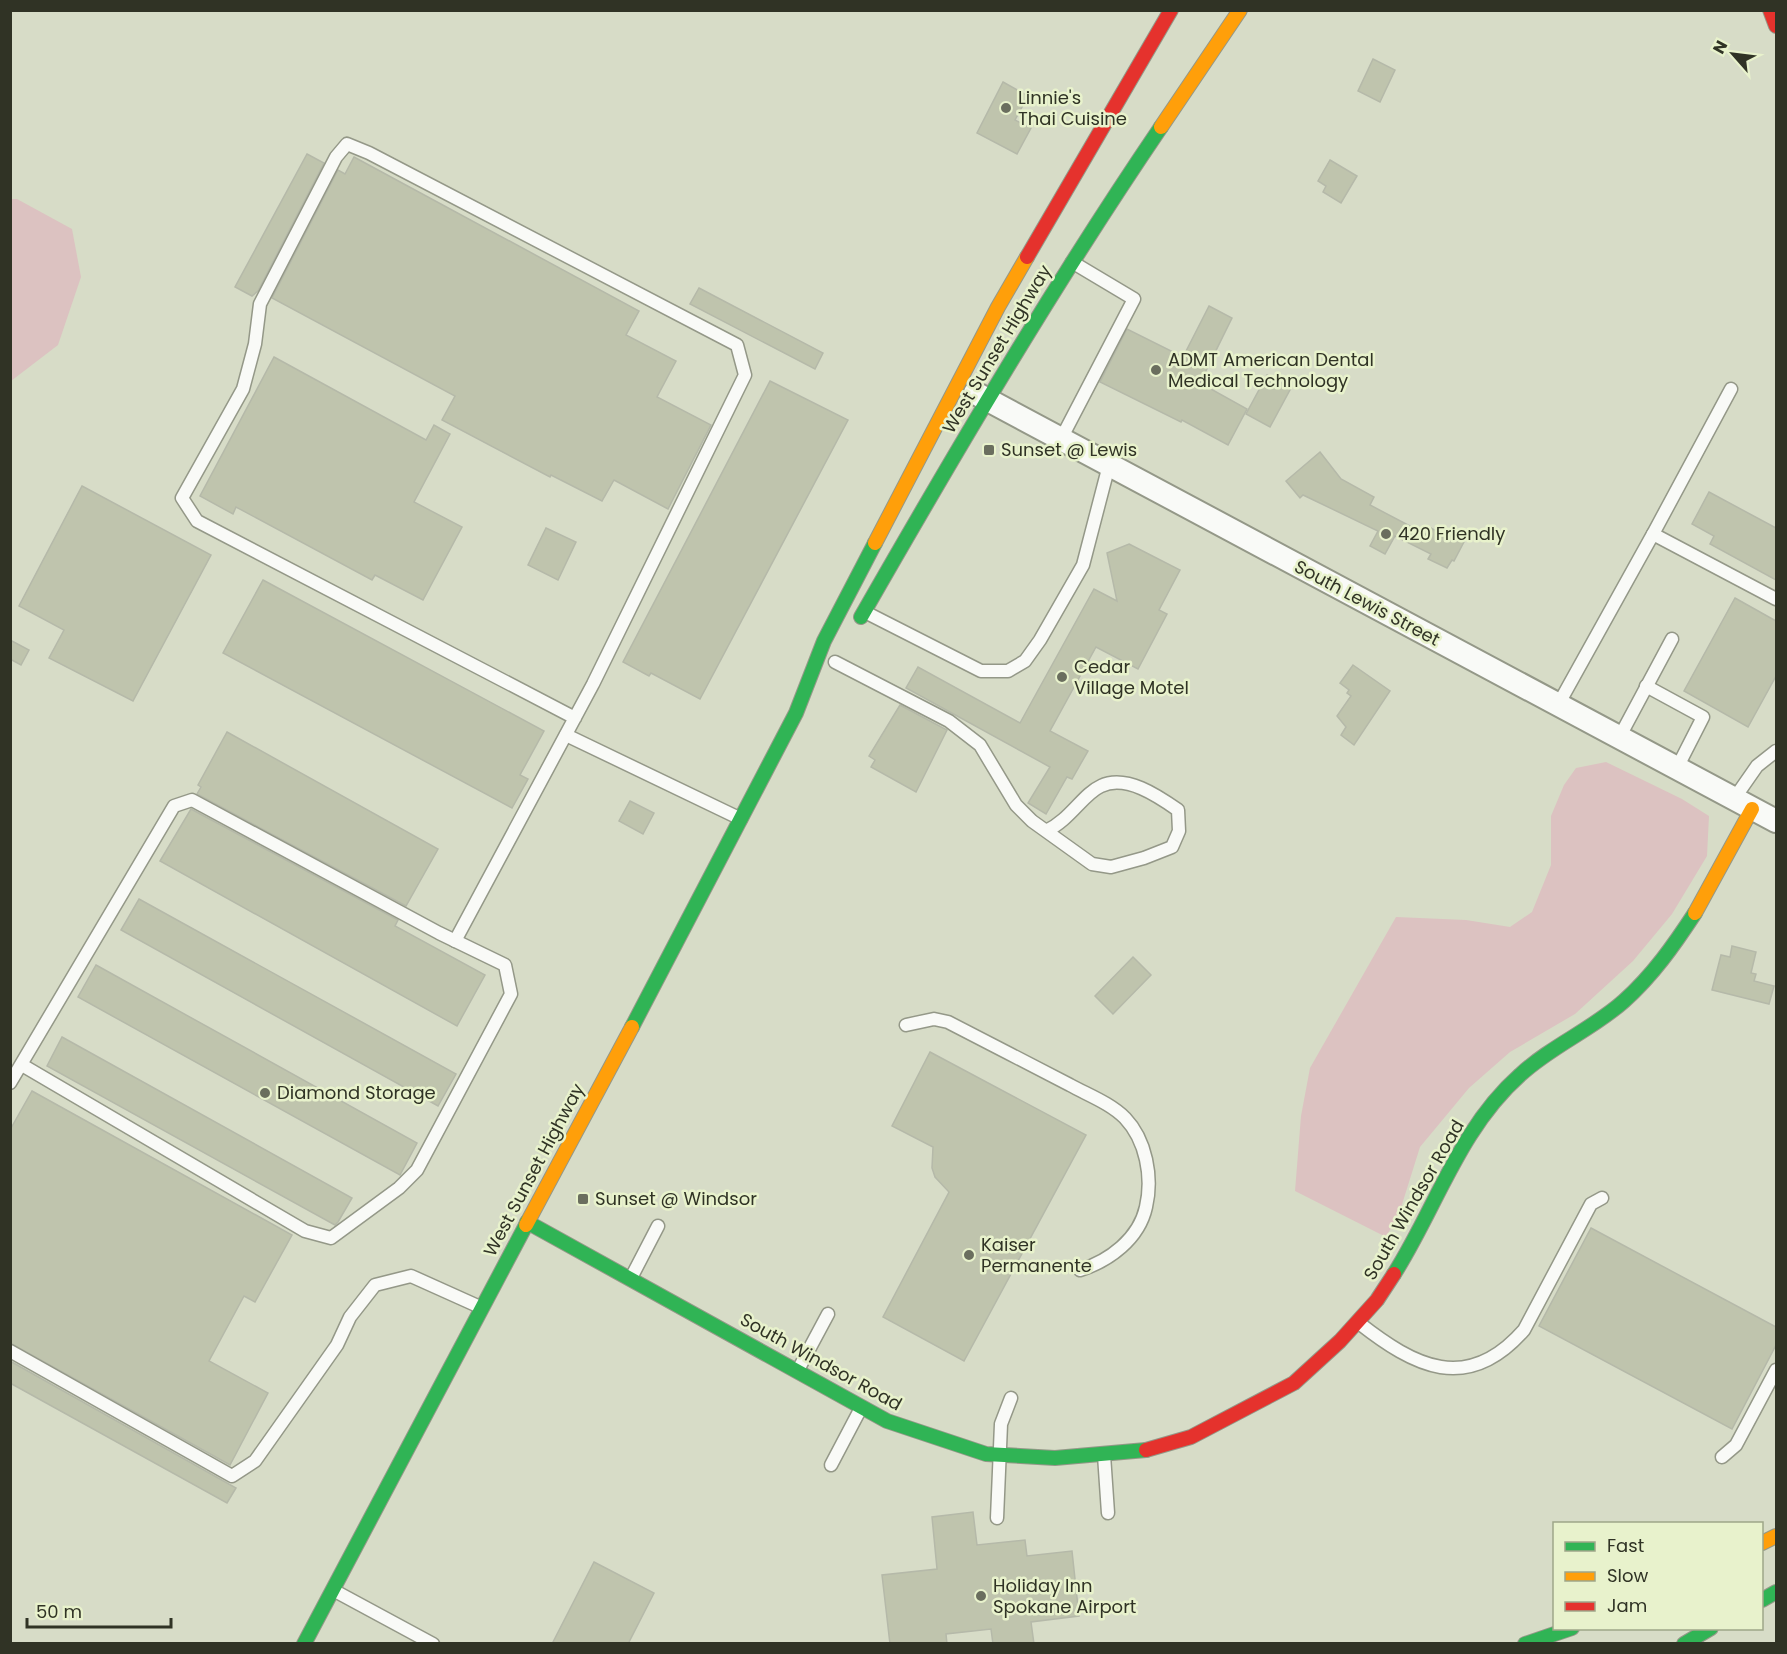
<svg xmlns="http://www.w3.org/2000/svg" width="1787" height="1654" font-family="Poppins,sans-serif">
  <style>
    .green { fill: #dcc2c1 }
    .building { fill: #bfc4ad; stroke: #b5b9a9; stroke-width: 1.5 }
    .lines { fill: none; stroke-linecap: round; stroke-linejoin: round }
    .lane-casing { stroke: #949888; stroke-width: 15 }
    .street-casing { stroke: #949888; stroke-width: 26 }
    .fast-casing { stroke: #949888; stroke-width: 16 }
    .slow-casing { stroke: #949888; stroke-width: 16 }
    .jam-casing { stroke: #949888; stroke-width: 16 }
    .lane { stroke: #f9faf7; stroke-width: 12 }
    .street { stroke: #f9faf7; stroke-width: 22 }
    .fast { stroke: #30b455; stroke-width: 14 }
    .slow { stroke: #ff9f0a; stroke-width: 14 }
    .jam { stroke: #e5322d; stroke-width: 14 }
    .poi-dot { fill: #6a6e5e; stroke: #e8f2cc; stroke-width: 2 }
    .labels { text-anchor: middle; stroke-width: 5; stroke-linejoin: round; paint-order: stroke }
    .poi-label { font-size: 18px; fill: #303325; stroke: #e8f2cc; text-anchor: start }
    .street-label { font-size: 18px; fill: #303325; stroke: #e8f2cc }
  </style>
  <rect width="100%" height="100%" fill="#d7dcc7"/>
  <g class="green">
    <polygon points="11,199 17,199 72,229 81,277 58,345 11,381"/>
    <polygon points="1606,762 1682,799 1709,816 1707,856 1672,914 1633,961 1575,1014 1510,1052 1469,1088 1420,1147 1399,1214 1386,1237 1295,1191 1301,1116 1310,1068 1396,917 1466,920 1510,927 1532,912 1551,865 1551,816 1564,785 1576,768"/>
  </g>
  <g class="building">
    <polygon points="1373,59 1395,70 1380,102 1358,91"/>
    <polygon points="1003,82 1028,96 1015,120 1031,128 1017,154 977,133"/>
    <polygon points="307,154 324,163 258,291 252,296 235,287"/>
    <polygon points="354,157 639,311 626,335 676,361 657,397 711,425 668,509 614,480 602,501 551,475 550,477 442,420 455,396 272,298 338,170 345,174"/>
    <polygon points="1330,160 1357,176 1341,203 1323,192 1326,186 1318,181"/>
    <polygon points="699,288 823,353 815,369 690,304"/>
    <polygon points="1209,306 1232,318 1200,383 1247,409 1228,445 1182,420 1181,422 1100,382 1127,329 1183,357"/>
    <polygon points="274,357 426,440 434,425 450,434 414,502 462,527 423,600 375,575 372,580 236,507 233,514 200,496"/>
    <polygon points="1267,375 1291,388 1270,427 1246,414"/>
    <polygon points="770,381 848,420 700,699 651,673 649,676 623,662"/>
    <polygon points="1320,452 1341,479 1374,497 1370,505 1427,535 1431,528 1445,536 1448,530 1463,538 1465,540 1454,561 1452,560 1447,568 1428,559 1431,554 1395,536 1385,554 1370,546 1378,531 1303,495 1300,498 1286,481"/>
    <polygon points="82,486 211,555 133,701 49,658 64,630 19,606"/>
    <polygon points="1709,492 1776,528 1776,580 1710,544 1714,536 1692,524"/>
    <polygon points="546,528 576,542 558,580 528,565"/>
    <polygon points="1129,544 1180,570 1159,610 1167,614 1138,669 1096,647 1050,731 1088,751 1072,779 1067,777 1046,814 1028,803 1050,767 906,688 918,667 1020,723 1094,589 1117,601 1107,553"/>
    <polygon points="263,580 544,731 520,775 528,779 512,808 223,653"/>
    <polygon points="1735,598 1776,621 1776,676 1748,727 1684,691"/>
    <polygon points="10,640 29,650 21,665 10,659"/>
    <polygon points="1353,665 1390,691 1354,745 1341,735 1346,727 1337,716 1351,696 1347,693 1349,690 1340,683"/>
    <polygon points="900,705 947,730 916,792 871,767 875,760 869,756"/>
    <polygon points="227,732 438,849 406,906 197,794 201,787 198,785"/>
    <polygon points="630,801 654,813 643,834 619,821"/>
    <polygon points="191,809 398,920 395,926 485,975 457,1026 160,861"/>
    <polygon points="139,899 456,1074 438,1106 121,930"/>
    <polygon points="1732,946 1756,952 1751,973 1756,974 1754,981 1774,986 1769,1004 1712,990 1721,955 1730,957"/>
    <polygon points="1133,957 1151,975 1113,1014 1095,996"/>
    <polygon points="96,965 417,1143 400,1175 78,997"/>
    <polygon points="62,1037 352,1198 338,1222 335,1225 47,1066"/>
    <polygon points="930,1052 1086,1135 964,1361 883,1317 949,1192 935,1177 932,1168 933,1147 892,1126"/>
    <polygon points="32,1091 292,1235 255,1302 244,1296 209,1361 268,1393 230,1465 10,1343 10,1130"/>
    <polygon points="1591,1228 1776,1327 1776,1345 1732,1429 1539,1326"/>
    <polygon points="10,1361 236,1488 227,1503 10,1383"/>
    <polygon points="973,1512 977,1545 1025,1540 1027,1556 1072,1551 1079,1616 1031,1622 1034,1644 993,1644 991,1629 946,1634 947,1644 890,1644 882,1575 937,1569 932,1517"/>
    <polygon points="594,1562 654,1593 628,1644 552,1644"/>
  </g>
  <g class="lines">
    <g class="lane-casing">
      <g id="lane">
        <polyline points="1061,439 1134,299 1072,262"/>
        <polyline points="1653,534 1731,389"/>
        <polyline points="865,612 981,671 1008,671 1025,661 1040,640 1083,565 1109,465"/>
        <path d="M835 662 949 721 980 745 1016 805 1032 821 1092 864 1111 867 1144 858 1172 847 1179 831 1178 810C1158 796 1126 774 1101 786 1083 794 1070 820 1046 831"/>
        <polyline points="1646,686 1703,717 1677,768"/>
        <polyline points="1558,705 1653,534 1776,599"/>
        <polyline points="566,735 741,819"/>
        <polyline points="1619,738 1672,639"/>
        <polyline points="1734,799 1757,766 1776,751"/>
        <polyline points="455,941 593,684 745,375 737,345 369,153 347,144 336,157 260,304 255,344 243,389 182,498 197,521 575,718"/>
        <path d="M906 1025 934 1019 948 1022C989 1043 1029 1064 1070 1085 1088 1095 1110 1103 1125 1118 1146 1140 1153 1177 1146 1207 1139 1239 1109 1261 1080 1270"/>
        <polyline points="10,1083 174,806 192,800 439,933 505,965 511,994 417,1170 399,1188 331,1238 305,1231 22,1065"/>
        <polyline points="631,1278 658,1226"/>
        <path d="M1359 1323C1414 1366 1467 1395 1524 1330L1591 1204 1602 1198"/>
        <polyline points="10,1351 232,1476 255,1461 337,1345 350,1317 375,1285 411,1276 480,1307"/>
        <polyline points="798,1370 828,1314"/>
        <polyline points="1104,1455 1108,1513"/>
        <polyline points="1722,1457 1736,1445 1776,1370"/>
        <polyline points="831,1465 861,1408"/>
        <polyline points="997,1518 1001,1424 1011,1398"/>
        <polyline points="333,1590 433,1644"/>
      </g>
    </g>
    <g class="street-casing">
      <polyline id="street" points="975,393 1776,821"/>
    </g>
    <g class="fast-casing">
      <g id="fast">
        <path d="M861 617C956 451 1053 286 1161 127"/>
        <polyline points="632,1027 796,713 824,641 875,543"/>
        <polyline points="527,1222 887,1421 986,1454 1055,1458 1146,1450"/>
        <path d="M1394 1274C1436 1208 1459 1129 1520 1075 1551 1046 1593 1029 1624 1001 1653 975 1674 945 1695 913"/>
        <polyline points="1762,1600 1776,1592"/>
        <polyline points="304,1644 526,1225"/>
        <polyline points="1525,1644 1572,1628"/>
        <polyline points="1684,1644 1711,1628"/>
      </g>
    </g>
    <g class="slow-casing">
      <g id="slow">
        <polyline points="1161,127 1240,10"/>
        <polyline points="875,543 998,307 1027,257"/>
        <polyline points="1695,913 1752,809"/>
        <polyline points="526,1225 632,1027"/>
        <polyline points="1762,1543 1776,1536"/>
      </g>
    </g>
    <g class="jam-casing">
      <g id="jam">
        <polyline points="1770,10 1776,26"/>
        <polyline points="1027,257 1171,10"/>
        <polyline points="1146,1450 1191,1437 1294,1383 1340,1341 1377,1300 1394,1274"/>
      </g>
    </g>
    <use href="#lane" class="lane"/>
    <use href="#street" class="street"/>
    <use href="#fast" class="fast"/>
    <use href="#slow" class="slow"/>
    <use href="#jam" class="jam"/>
  </g>
  <g class="poi-dot">
    <circle cx="1006" cy="108" r="6"/>
    <circle cx="1156" cy="370" r="6"/>
    <rect x="983" y="444" width="12" height="12" rx="3"/>
    <circle cx="1386" cy="534" r="6"/>
    <circle cx="1062" cy="677" r="6"/>
    <circle cx="265" cy="1093" r="6"/>
    <rect x="577" y="1193" width="12" height="12" rx="3"/>
    <circle cx="969" cy="1255" r="6"/>
    <circle cx="981" cy="1596" r="6"/>
  </g>
  <g class="labels">
    <g class="poi-label">
      <text x="1018" y="104">Linnie's<tspan x="1018" dy="21">Thai Cuisine</tspan></text>
      <text x="1168" y="366">ADMT American Dental<tspan x="1168" dy="21">Medical Technology</tspan></text>
      <text x="1001" y="456">Sunset @ Lewis</text>
      <text x="1398" y="540">420 Friendly</text>
      <text x="1074" y="673">Cedar<tspan x="1074" dy="21">Village Motel</tspan></text>
      <text x="277" y="1099">Diamond Storage</text>
      <text x="595" y="1205">Sunset @ Windsor</text>
      <text x="981" y="1251">Kaiser<tspan x="981" dy="21">Permanente</tspan></text>
      <text x="993" y="1592">Holiday Inn<tspan x="993" dy="21">Spokane Airport</tspan></text>
    </g>
    <g class="street-label">
      <text transform="translate(997 349) rotate(-59)" y="6">West Sunset Highway</text>
      <text transform="translate(1367 603) rotate(28)" y="6">South Lewis Street</text>
      <text transform="translate(534 1170) rotate(-62)" y="6">West Sunset Highway</text>
      <text transform="translate(1414 1200) rotate(-60)" y="6">South Windsor Road</text>
      <text transform="translate(821 1362) rotate(29)" y="6">South Windsor Road</text>
    </g>
  </g>
  <rect width="1787" height="1654" fill="none" stroke="#303325" stroke-width="24"/>
  <rect x="1553" y="1522" width="210" height="108" fill="#e8f2cc" stroke="#9ea689" stroke-width="1.5"/>
  <rect x="1565" y="1542" width="30" height="9" fill="#30b455" stroke="#9ea689" stroke-width="1.5"/>
  <text x="1607" y="1552" font-size="18" fill="#303325">Fast</text>
  <rect x="1565" y="1572" width="30" height="9" fill="#ff9f0a" stroke="#9ea689" stroke-width="1.5"/>
  <text x="1607" y="1582" font-size="18" fill="#303325">Slow</text>
  <rect x="1565" y="1602" width="30" height="9" fill="#e5322d" stroke="#9ea689" stroke-width="1.5"/>
  <text x="1607" y="1612" font-size="18" fill="#303325">Jam</text>
  <g transform="translate(1733 54) rotate(298)" stroke="#e8f2cc" stroke-width="4.5" paint-order="stroke">
  <path d="M0-4.5L10 22L0 15L-10 22Z" fill="#303325"/>
  <text y="-9" font-size="16" font-weight="bold" text-anchor="middle" fill="#303325">N</text>
  </g>
  <path d="M27 1618v9h144v-9" fill="none" stroke="#303325" stroke-width="3"/>
  <text x="36" y="1618" font-size="18" fill="#303325" stroke="#e8f2cc" stroke-width="4.5" paint-order="stroke">50 m</text>
</svg>
